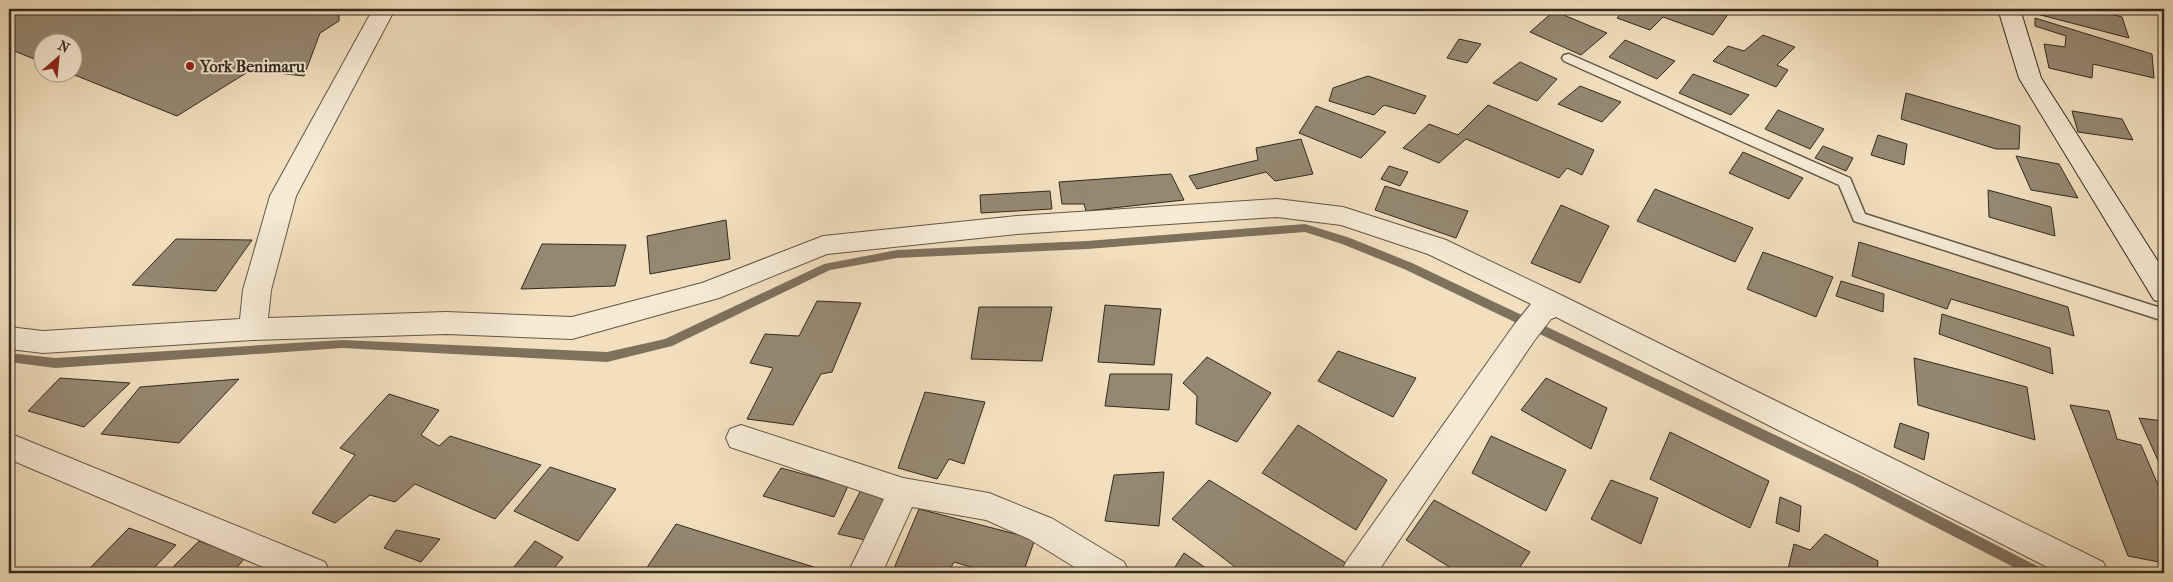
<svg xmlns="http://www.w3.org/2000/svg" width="2173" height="582" font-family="'IM FELL French Canon',serif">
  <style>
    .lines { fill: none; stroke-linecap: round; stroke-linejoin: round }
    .stream { fill: #7e715e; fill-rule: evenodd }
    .building { fill: #958872; stroke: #322a1f }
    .lane-casing { stroke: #625747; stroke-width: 3 }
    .street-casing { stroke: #625747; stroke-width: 2 }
    .secondary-casing { stroke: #322a1f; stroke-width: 2 }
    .lane { fill: #f6ead5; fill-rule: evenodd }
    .street { fill: #f6ead5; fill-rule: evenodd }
    .secondary { fill: #f6ead5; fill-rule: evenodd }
    .poi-dot { fill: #8f2418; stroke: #f6ead5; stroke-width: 2 }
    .labels { text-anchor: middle; stroke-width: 4; stroke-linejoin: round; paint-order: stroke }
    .poi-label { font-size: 16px; font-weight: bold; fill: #322a1f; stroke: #f6ead5; text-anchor: start }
  </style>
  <rect width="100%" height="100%" fill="#f1dfbe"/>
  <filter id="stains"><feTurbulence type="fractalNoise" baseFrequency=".004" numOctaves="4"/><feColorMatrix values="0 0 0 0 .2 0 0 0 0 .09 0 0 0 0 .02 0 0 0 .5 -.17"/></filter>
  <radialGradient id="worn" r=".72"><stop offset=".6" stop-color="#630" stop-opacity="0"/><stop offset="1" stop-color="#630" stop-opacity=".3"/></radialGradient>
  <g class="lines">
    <polygon class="stream" points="1305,224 1350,238 1412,263 1860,475 2043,569 2045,573 2025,573 1850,483 1404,269 1342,244 1305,232 1087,249 897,258 830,270 672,346 607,362 342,348 55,368 9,362 9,353 55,358 342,340 607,352 665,339 824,264 897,250 1087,241"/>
  </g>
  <g class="building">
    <polygon points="9,9 339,9 339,21 320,33 304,76 251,70 177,116 67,72 72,72 72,42 42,42 42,62 9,49"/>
    <polygon points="1625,9 1719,9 1729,13 1713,35 1663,17 1650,30 1617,18"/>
    <polygon points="2029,9 2091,9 2122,17 2129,38 2029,12"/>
    <polygon points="1554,11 1607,33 1581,55 1530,32"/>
    <polygon points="2035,18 2152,54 2154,78 2093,64 2092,78 2049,68 2044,44 2065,47 2066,36 2035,26"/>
    <polygon points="1763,35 1795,47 1777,65 1788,70 1776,87 1713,61 1728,46 1744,51"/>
    <polygon points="1459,39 1481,44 1467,63 1447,58"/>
    <polygon points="1625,40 1675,61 1657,79 1609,57"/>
    <polygon points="1520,62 1557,79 1537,101 1493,83"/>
    <polygon points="1693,74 1749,95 1731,115 1679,93"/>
    <polygon points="1368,76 1426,96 1415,114 1384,105 1374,115 1329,101 1333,88"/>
    <polygon points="1580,86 1621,102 1602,122 1558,104"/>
    <polygon points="1906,93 2020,126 2019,149 1996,149 1901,119"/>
    <polygon points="1488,105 1594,150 1582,175 1567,168 1559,178 1466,139 1439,163 1403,148 1429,124 1458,135"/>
    <polygon points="1316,106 1386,132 1361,158 1299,133"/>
    <polygon points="1778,110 1824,129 1810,149 1765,129"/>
    <polygon points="2072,111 2122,119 2133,140 2078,132"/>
    <polygon points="1878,135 1907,144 1904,165 1871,155"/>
    <polygon points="1301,139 1313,174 1275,181 1266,172 1197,189 1189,176 1258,160 1256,148"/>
    <polygon points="1823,146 1853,158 1846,171 1815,158"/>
    <polygon points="1743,152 1803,178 1789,199 1729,173"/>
    <polygon points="2016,156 2059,164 2078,198 2031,190"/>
    <polygon points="1389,166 1408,172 1400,186 1381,179"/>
    <polygon points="1171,174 1184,200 1086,211 1084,204 1062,204 1059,182"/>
    <polygon points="1385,186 1468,211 1456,238 1375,210"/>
    <polygon points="1655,189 1753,228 1735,262 1637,221"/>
    <polygon points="1988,190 2051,207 2055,236 1989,217"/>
    <polygon points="1050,191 1052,209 981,213 980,195"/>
    <polygon points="1561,205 1609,226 1580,283 1531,263"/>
    <polygon points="726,220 730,259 650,274 647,236"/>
    <polygon points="176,239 252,240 216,291 132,285"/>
    <polygon points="1859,242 2068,307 2074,336 1951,299 1947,309 1852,276"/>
    <polygon points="542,244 626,245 615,286 521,289"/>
    <polygon points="1763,252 1833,277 1816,317 1747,289"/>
    <polygon points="1841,281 1884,294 1883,312 1836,296"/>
    <polygon points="817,301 861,303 832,372 821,374 793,425 747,419 773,368 750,363 765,334 799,336"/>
    <polygon points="1105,305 1161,309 1154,365 1098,362"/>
    <polygon points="979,307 1052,307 1042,361 971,359"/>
    <polygon points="1942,314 2050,348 2053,374 1939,334"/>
    <polygon points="1338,351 1416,378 1393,417 1318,381"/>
    <polygon points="1207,357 1271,393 1237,442 1196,424 1197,396 1183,383"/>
    <polygon points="1914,358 2027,387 2035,440 1918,405"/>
    <polygon points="1110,374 1172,374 1169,410 1105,406"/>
    <polygon points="60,378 130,383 84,427 28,411"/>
    <polygon points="1546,378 1607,408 1591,449 1521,410"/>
    <polygon points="239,379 179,443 101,434 140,387"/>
    <polygon points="925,392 985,402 964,464 949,459 937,479 898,468"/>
    <polygon points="389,394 439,410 421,435 439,446 450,436 541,465 495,519 415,484 395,502 370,495 335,523 312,513 355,455 340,448"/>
    <polygon points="2070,405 2109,411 2117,439 2141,445 2164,499 2164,563 2128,556"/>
    <polygon points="2139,418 2164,421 2164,474"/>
    <polygon points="1900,423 1929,433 1924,460 1894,447"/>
    <polygon points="1298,425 1387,480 1356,530 1262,473"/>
    <polygon points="1670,432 1769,481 1750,528 1650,479"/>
    <polygon points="1491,436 1566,470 1546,511 1472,473"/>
    <polygon points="550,467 616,489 578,541 514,511"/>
    <polygon points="781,468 848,486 834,517 763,496"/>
    <polygon points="1164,472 1159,526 1105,521 1114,475"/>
    <polygon points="1209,480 1346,563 1339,573 1243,573 1172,519"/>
    <polygon points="1611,480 1658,498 1641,544 1591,519"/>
    <polygon points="862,488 886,497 865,540 838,534"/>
    <polygon points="1780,497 1801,506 1799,532 1776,523"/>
    <polygon points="1434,500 1530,552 1516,573 1459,573 1406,540"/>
    <polygon points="919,509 1035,539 1023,573 991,573 954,562 948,573 892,573"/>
    <polygon points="676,524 833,573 657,573 646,569"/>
    <polygon points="129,528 176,545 149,573 85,573"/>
    <polygon points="396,530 440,539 421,562 384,548"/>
    <polygon points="1825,534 1878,561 1877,573 1787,573 1794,544 1810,550"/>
    <polygon points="199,541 245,558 232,573 167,573"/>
    <polygon points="535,541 563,557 550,573 509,573"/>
    <polygon points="1184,553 1213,573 1171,573"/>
  </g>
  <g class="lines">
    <g class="lane-casing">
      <polygon id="lane" points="1569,54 1850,178 1865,214 2164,309 2164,321 1854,221 1839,185 1564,61 1562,58 1564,55"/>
    </g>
    <g class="street-casing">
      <g id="street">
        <polygon points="373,9 395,9 296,196 271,290 268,318 446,312 572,317 702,283 823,236 1017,216 1277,199 1343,207 1446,240 1565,297 2103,562 2108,573 2059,573 1556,317 1551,319 1534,341 1377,573 1341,573 1346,562 1514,325 1531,304 1428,254 1341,225 1277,217 1017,234 827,254 719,298 572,339 446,334 253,340 43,353 9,349 9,327 43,331 240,319 243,290 270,196"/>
        <polygon points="741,425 903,478 989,493 1053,519 1124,562 1129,573 1084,573 1029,539 986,520 912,507 882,573 848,573 884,499 730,447 726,438 730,429"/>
        <polygon points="9,433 325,562 330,573 277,573 9,459"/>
      </g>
    </g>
    <g class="secondary-casing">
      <polygon id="secondary" points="1998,9 2020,9 2041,78 2164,271 2164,303 2154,300 2019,78"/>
    </g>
    <use href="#lane" class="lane"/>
    <use href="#street" class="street"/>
    <use href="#secondary" class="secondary"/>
  </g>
  <circle class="poi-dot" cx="190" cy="66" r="5"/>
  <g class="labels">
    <g class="poi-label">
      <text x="200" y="72">York Benimaru</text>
    </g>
  </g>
  <rect width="2173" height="582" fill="none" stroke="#f1dfbe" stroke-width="30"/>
  <rect x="10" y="10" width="2153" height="562" fill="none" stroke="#322a1f" stroke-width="2.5"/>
  <rect x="15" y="15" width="2143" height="552" fill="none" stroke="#322a1f"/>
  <g transform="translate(58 58) rotate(27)"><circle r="24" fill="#f6ead5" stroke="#a89d8c"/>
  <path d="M0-4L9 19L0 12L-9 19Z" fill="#8f2418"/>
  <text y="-8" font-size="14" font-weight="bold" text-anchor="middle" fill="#322a1f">N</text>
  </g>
  <rect width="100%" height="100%" filter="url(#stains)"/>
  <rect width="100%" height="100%" fill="url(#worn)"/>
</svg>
